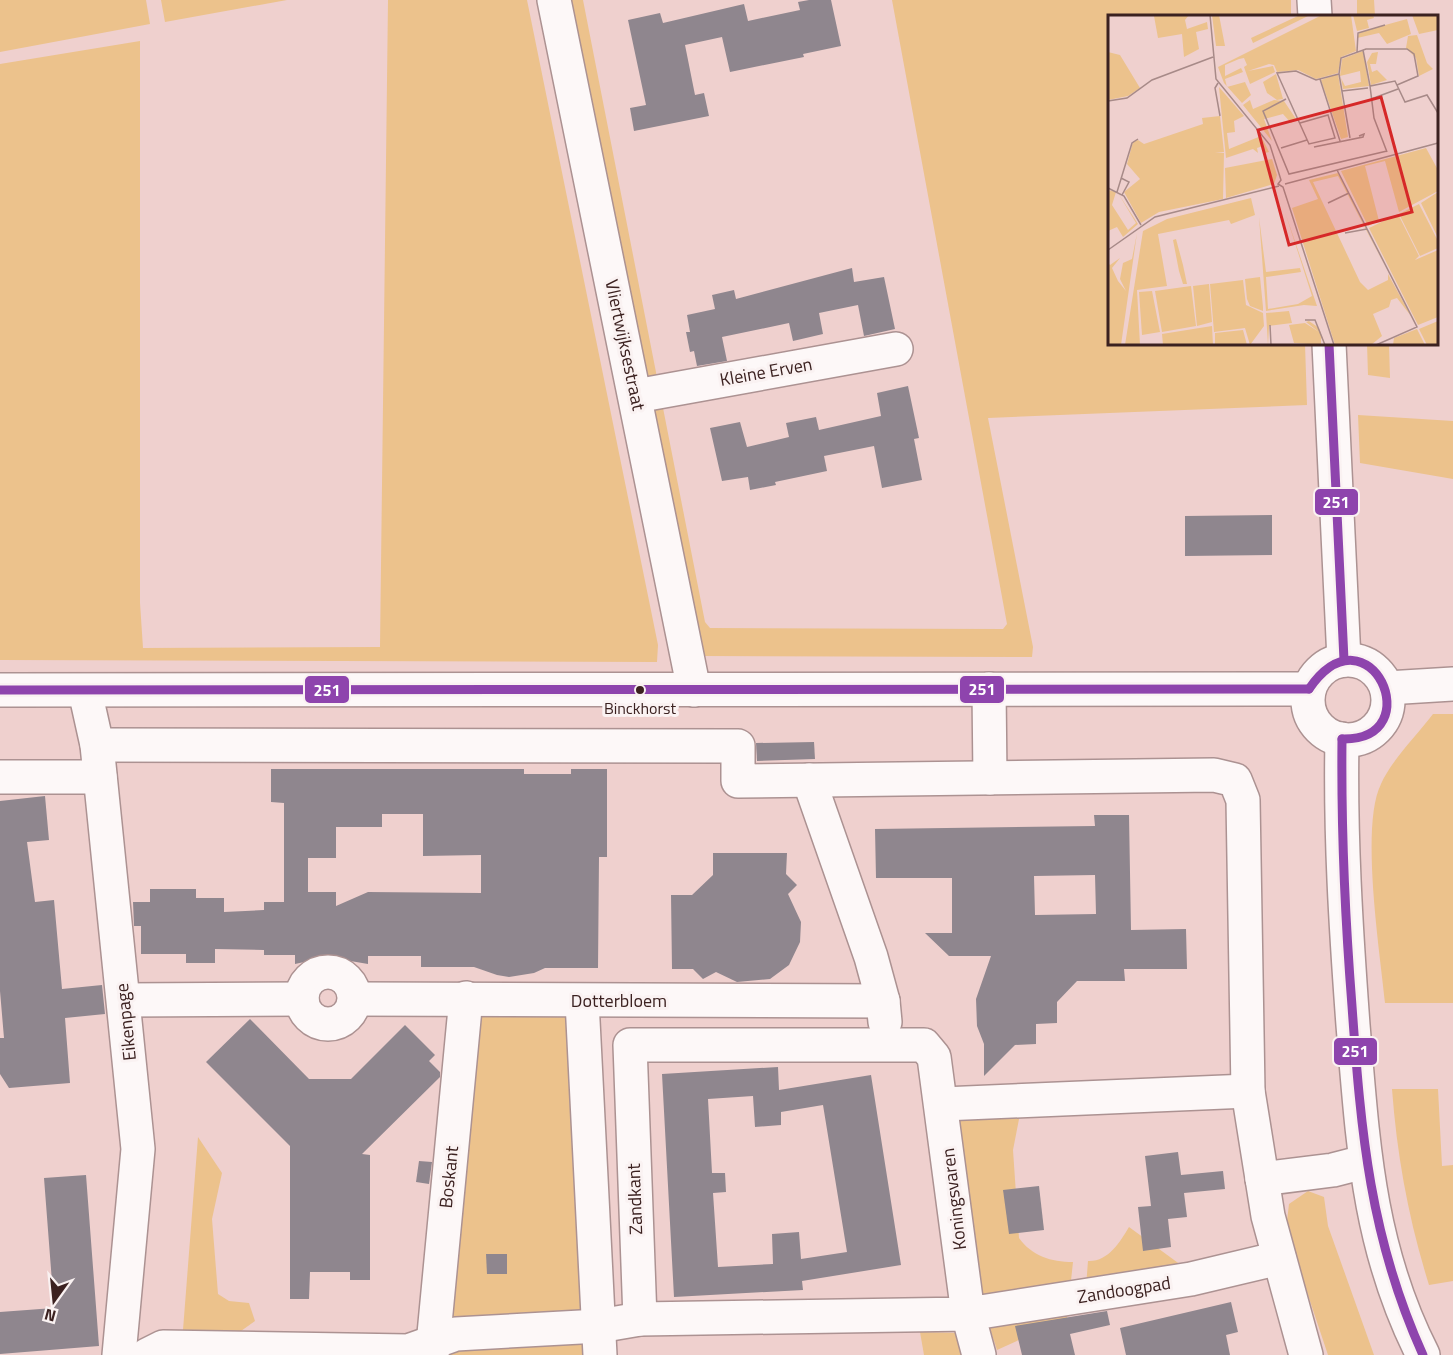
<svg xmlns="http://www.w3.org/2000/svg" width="1453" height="1355" font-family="'Titillium Web',sans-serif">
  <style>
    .green { fill: #ecc28c }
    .building { fill: #8f868e; fill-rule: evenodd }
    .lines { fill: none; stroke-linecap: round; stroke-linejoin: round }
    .minor-casing { stroke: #ac9292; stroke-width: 36 }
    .minor { stroke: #fdf8f8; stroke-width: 33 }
    .bus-1-casing { stroke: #faf2f2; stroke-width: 14 }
    .bus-1 { stroke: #8e44ad; stroke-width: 9 }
    .bus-dot { fill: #3b2120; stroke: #faf2f2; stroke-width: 2 }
    .labels { text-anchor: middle; stroke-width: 6; stroke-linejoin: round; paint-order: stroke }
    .bus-label { font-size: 16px; fill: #3b2120; stroke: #faf2f2 }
    .street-label { font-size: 18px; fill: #3b2120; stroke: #faf2f2 }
    .inset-road { fill: none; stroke: #a78a88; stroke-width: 1.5 }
    .view { fill: #d62828; fill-opacity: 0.15; stroke: #d62828; stroke-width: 3 }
    .inset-edge { fill: none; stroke: #3b2120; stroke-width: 3 }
    .line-badge { stroke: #faf2f2; stroke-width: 2 }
    .badge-label { font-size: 16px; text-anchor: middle; font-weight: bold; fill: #fff }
  </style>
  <rect width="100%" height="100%" fill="#efd0ce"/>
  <g class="green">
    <polygon points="0,0 146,0 150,24 0,52"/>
    <polygon points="161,0 287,0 165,22"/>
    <polygon points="388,0 527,0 658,645 657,662 0,660 0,64 140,41 140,603 143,648 380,647"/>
    <polygon points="564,0 583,0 705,622 710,628 1003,629 1007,624 892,0 1291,0 1291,16 1110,16 1110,344 1305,344 1307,405 988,418 1033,647 1032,657 701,656"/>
    <polygon points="1357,0 1374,0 1375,16 1357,16"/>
    <polygon points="1367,344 1389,344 1390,378 1368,375"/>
    <polygon points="1358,415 1453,421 1453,479 1360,463"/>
    <path d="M1433 714H1453V1003H1385C1380 952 1360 826 1381 784 1391 761 1417 735 1433 714Z"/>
    <polygon points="570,1012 592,1355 441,1355 477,1013"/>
    <path d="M1392 1089H1438L1442 1166 1453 1165V1281L1429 1285C1409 1221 1397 1157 1392 1089Z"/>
    <path d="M956 1111 1020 1114 1013 1150 1019 1238C1032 1256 1051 1262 1073 1262L1067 1318 997 1350 981 1301Z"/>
    <polygon points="198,1137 222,1173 212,1219 218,1294 229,1301 249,1303 255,1321 241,1331 183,1330"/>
    <polygon points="1308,1191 1324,1197 1328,1226 1374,1355 1328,1355 1286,1229 1289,1204"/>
    <path d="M1129 1227 1185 1268 1085 1300 1088 1261C1108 1262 1120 1242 1129 1227Z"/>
    <polygon points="920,1332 960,1333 966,1355 924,1355"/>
  </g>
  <g class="building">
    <polygon points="809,0 831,0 841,46 803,54 804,57 730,72 722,37 685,45 695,95 704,93 709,116 634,131 630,108 646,105 628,20 660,13 663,23 744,4 748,21 800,10 798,2"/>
    <polygon points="852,268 854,282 884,277 895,329 864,336 858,305 819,313 823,334 793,341 789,323 722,337 727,361 697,366 694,351 690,352 686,332 690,332 687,315 715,309 712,295 734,290 736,299"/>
    <polygon points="908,386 919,438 914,439 922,480 882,488 874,446 824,456 827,471 775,482 776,485 750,490 748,477 722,481 710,428 740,422 747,447 789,437 786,423 816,417 819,430 881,416 877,393"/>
    <polygon points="1272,515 1272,555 1185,556 1185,516"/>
    <polygon points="814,742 815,759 757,761 756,743"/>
    <path d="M271 769H524V774H571V769H607V857H599L598 968H545L534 973 509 977 497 975 474 967H421V956H368V964L327 957 295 964V955H264V950L215 949V963H186V954H141V926H134L133 902H150V889H196V898H224V912L264 910V902H284V803L271 802ZM382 814H423V856L481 855V893L368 892 336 906V892H308V858H336V827H382Z"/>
    <polygon points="45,796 49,840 27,842 35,902 54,900 62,989 102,985 105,1014 65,1018 70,1083 9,1088 0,1074 0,1038 4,1038 0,991 0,801"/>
    <path d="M1094 815H1129L1131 930 1186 929 1187 969H1124L1125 981H1077L1057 1002V1023L1036 1024V1044L1015 1045 984 1076V1044L977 1026 976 999 991 956H949L925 933H952V878H876L875 829 1095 826ZM1095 875 1096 914 1035 915 1034 876Z"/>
    <polygon points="713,853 787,853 786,874 797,885 788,894 801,922 800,942 789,965 770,979 737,982 716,972 703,979 693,969 672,969 671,895 692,895 713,875"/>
    <polygon points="250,1019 309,1079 351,1079 405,1025 435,1055 429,1061 440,1072 440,1077 362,1154 370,1155 370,1280 350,1280 350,1272 310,1272 309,1299 290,1299 290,1146 206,1062"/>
    <path d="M778 1067 779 1090 871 1075 901 1265 802 1281 803 1290 674 1297 662 1074ZM753 1096 755 1127 781 1125V1112L823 1105 847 1252 801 1259 799 1232 772 1234 773 1264 718 1267 713 1193 726 1192 725 1173H712L708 1099Z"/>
    <polygon points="1178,1152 1181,1175 1223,1171 1225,1189 1184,1193 1187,1217 1168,1219 1171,1247 1143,1251 1138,1207 1151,1206 1145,1156"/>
    <polygon points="419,1161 432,1162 429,1184 416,1182"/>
    <polygon points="86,1175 99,1346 0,1354 0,1312 54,1308 44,1178"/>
    <polygon points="1039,1186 1044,1230 1009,1234 1003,1190"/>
    <polygon points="486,1254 507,1254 507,1274 487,1274"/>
    <polygon points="1231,1302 1238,1332 1226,1335 1230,1355 1126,1355 1120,1328"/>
    <polygon points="1107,1311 1110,1325 1070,1334 1075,1355 1022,1355 1015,1326"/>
  </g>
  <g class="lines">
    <g class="minor-casing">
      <g id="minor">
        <polyline points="554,0 694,690"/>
        <polyline points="1314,0 1315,16"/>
        <polyline points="1329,344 1344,660"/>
        <polyline points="636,396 896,349"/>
        <circle cx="1348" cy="700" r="40"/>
        <polyline points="1387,688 1453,684"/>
        <polyline points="989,689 990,778"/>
        <polyline points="0,690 1309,689"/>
        <polyline points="85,691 97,745 138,1149 119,1355"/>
        <path d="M1342 739C1340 835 1346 930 1353 1025 1363 1144 1368 1247 1423 1355"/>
        <polyline points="97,745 738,746 738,781 1214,775 1235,780 1243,800 1248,1091 1268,1216 1306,1355"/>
        <polyline points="0,777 100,777"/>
        <polyline points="809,780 871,957 883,1001 885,1022"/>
        <circle cx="328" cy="998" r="26"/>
        <polyline points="355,999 883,1001"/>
        <polyline points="124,1000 302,999"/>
        <polyline points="582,1001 600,1355"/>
        <polyline points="943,1104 1248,1091"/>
        <polyline points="1262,1179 1333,1170 1364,1162"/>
        <polyline points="147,1355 163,1347 408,1351 456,1334 599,1326 640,1319"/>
        <polyline points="432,1355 466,998"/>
        <polyline points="979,1355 968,1314 934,1057 924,1045 630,1045 640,1319 968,1314 1191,1279 1279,1258"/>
      </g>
    </g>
    <use href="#minor" class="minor"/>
    <g class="bus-1-casing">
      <g id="bus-1">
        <polyline points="1329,344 1344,660"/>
        <path d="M1309 689C1369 602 1432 741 1342 739"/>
        <polyline points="0,690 1309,689"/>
        <path d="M1342 739C1341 828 1345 917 1352 1006 1361 1133 1370 1238 1423 1355"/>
      </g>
    </g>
    <use href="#bus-1" class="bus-1"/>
  </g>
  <circle class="bus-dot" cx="640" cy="690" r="5"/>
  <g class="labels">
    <g class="bus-label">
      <text x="640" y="714">Binckhorst</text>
    </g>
    <g class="street-label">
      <text transform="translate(625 345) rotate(78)" y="6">Vliertwijksestraat</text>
      <text transform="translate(766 372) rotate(-10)" y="6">Kleine Erven</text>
      <text x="619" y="1007">Dotterbloem</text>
      <text transform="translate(126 1022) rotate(-96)" y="6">Eikenpage</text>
      <text transform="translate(449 1177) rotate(-84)" y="6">Boskant</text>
      <text transform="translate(635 1199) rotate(-92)" y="6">Zandkant</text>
      <text transform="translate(954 1199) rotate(-97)" y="6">Koningsvaren</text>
      <text transform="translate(1124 1290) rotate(-9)" y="6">Zandoogpad</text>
    </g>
  </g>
  <g transform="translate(1108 15)">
    <rect width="330" height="330" fill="#efd0ce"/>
    <path d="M24 0H81L77 5 79 14 99 7 100 14 88 17 91 34 76 42 74 19 50 23 46 1ZM104 0H111L117 31H108ZM192 0H202L145 28 143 23ZM214 0H243L248 36 233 42 230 58 208 64 190 55 169 57 166 50 161 49 140 56 165 51 167 57 142 69 136 52 139 50 136 43 131 44 117 50V61L133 53 135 57 117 64 119 72 137 67 143 80 134 88 116 68 110 52ZM245 0H265L266 3 259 5 261 13 249 16ZM304 0H330V15L311 19ZM299 4 303 19 279 29 271 18 249 23 252 17ZM309 20 319 48 325 54 311 61 308 43 298 33 300 21ZM255 36 261 71 235 74 233 63 237 71 253 67 252 56 232 61 234 44ZM0 37 12 40 32 73 20 81 0 85ZM270 37 268 49H262L264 57 269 55 279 65 263 70 259 47 264 38ZM168 59 175 84 169 85 159 78 155 67ZM230 59 240 122 233 124 213 65ZM111 72 136 101 126 106 127 117 119 118 121 134 153 121 161 137 157 138 155 131 149 133 150 138 145 134 118 143ZM142 85 145 94 166 85 176 86 188 104 183 108 175 99 156 104 164 126 135 90ZM112 101 116 137 107 138H116L115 184 51 197 33 208 16 177 32 164 19 149 25 127 30 125 36 129 95 109 94 103ZM318 133 330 155V176L291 197 277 146 257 151 271 206 260 211 233 156ZM164 144 169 160 166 169 118 183 117 153ZM230 158 279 255 230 161 205 167 252 267 260 275 280 265V259L303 301 289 283 283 285 281 292 265 299 274 321 263 330H227L184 193 210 184 201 165ZM0 175 8 177 4 190 20 215 28 208 10 178 30 209 15 222 9 212 0 216ZM330 177V223L313 188ZM143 183 147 200 123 209 121 205 50 219 59 271 29 275 32 330H17L35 216 59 204ZM311 189 330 226V233L312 241 291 199ZM177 197 209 291 196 290 158 296 151 202 158 257 192 253 193 257 158 262 160 294 190 289 204 281ZM290 199 311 241 307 245 330 235V302L310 310 261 213ZM29 218 13 330H0V248L2 250 12 243 4 253 10 266 18 276 12 264 15 248 24 244ZM68 224 75 250 79 269H75L71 256 65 225ZM152 262 155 292V296L142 291 139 284 137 264ZM135 265 138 290 155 298 156 311 142 330 137 313 106 317 102 269ZM101 269 104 307 89 311 85 271ZM83 271 88 311 54 317 47 276ZM44 276 52 317 34 320 31 277ZM181 296 184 308 161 311 160 330 158 298ZM201 306 211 313 217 330 213 322V330L186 328 181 310 197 308 211 317 198 307ZM330 306V330H319L311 314ZM104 311 105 330H55L54 319ZM309 314 317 330H285L286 323ZM135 315 139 330H107V318Z" fill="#ecc28c"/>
    <path class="inset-road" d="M102 0 108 64 162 130 173 165 170 169 175 172 226 330M255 35 262 71 287 66 297 87 319 80 330 98M249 37 250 18 277 10M212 64 232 126M110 68 107 73 112 101M262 71 266 103 279 137M234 76 260 73M178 84 155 96 181 159 279 136M263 84 290 74M0 86 19 83 44 65 105 42M192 108 220 100 227 123 201 129 169 58 188 56 208 65 231 59M242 123 231 59 233 43 258 34H299L306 39 310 61 289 70M206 132 255 122 256 119 251 121M173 133 199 125M229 155 309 312 268 330M13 163 21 167 14 180M177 169 330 128M0 173 16 181 33 210M9 177 24 128 30 124M220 188 241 178M237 218 259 214M0 235 47 202 171 171M197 305H207L217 330M162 310 163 330"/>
    <path class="view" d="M273 82 304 197 181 230 150 115Z"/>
    <rect width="330" height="330" class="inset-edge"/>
  </g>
  <g class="line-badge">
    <rect x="1314" y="488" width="45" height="28" rx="6" fill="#8e44ad"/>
    <rect x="959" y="675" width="46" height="29" rx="6" fill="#8e44ad"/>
    <rect x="304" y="675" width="46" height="29" rx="6" fill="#8e44ad"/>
    <rect x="1333" y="1037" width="45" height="29" rx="6" fill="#8e44ad"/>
  </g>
  <g class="badge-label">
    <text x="1336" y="508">251</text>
    <text x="982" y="695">251</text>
    <text x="327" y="696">251</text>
    <text x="1355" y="1057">251</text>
  </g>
  <g transform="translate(54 1301) rotate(195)" stroke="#faf2f2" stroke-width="4.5" paint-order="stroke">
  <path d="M0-4.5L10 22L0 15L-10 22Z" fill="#3b2120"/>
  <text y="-9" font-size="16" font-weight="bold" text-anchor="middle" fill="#3b2120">N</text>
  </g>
</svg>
